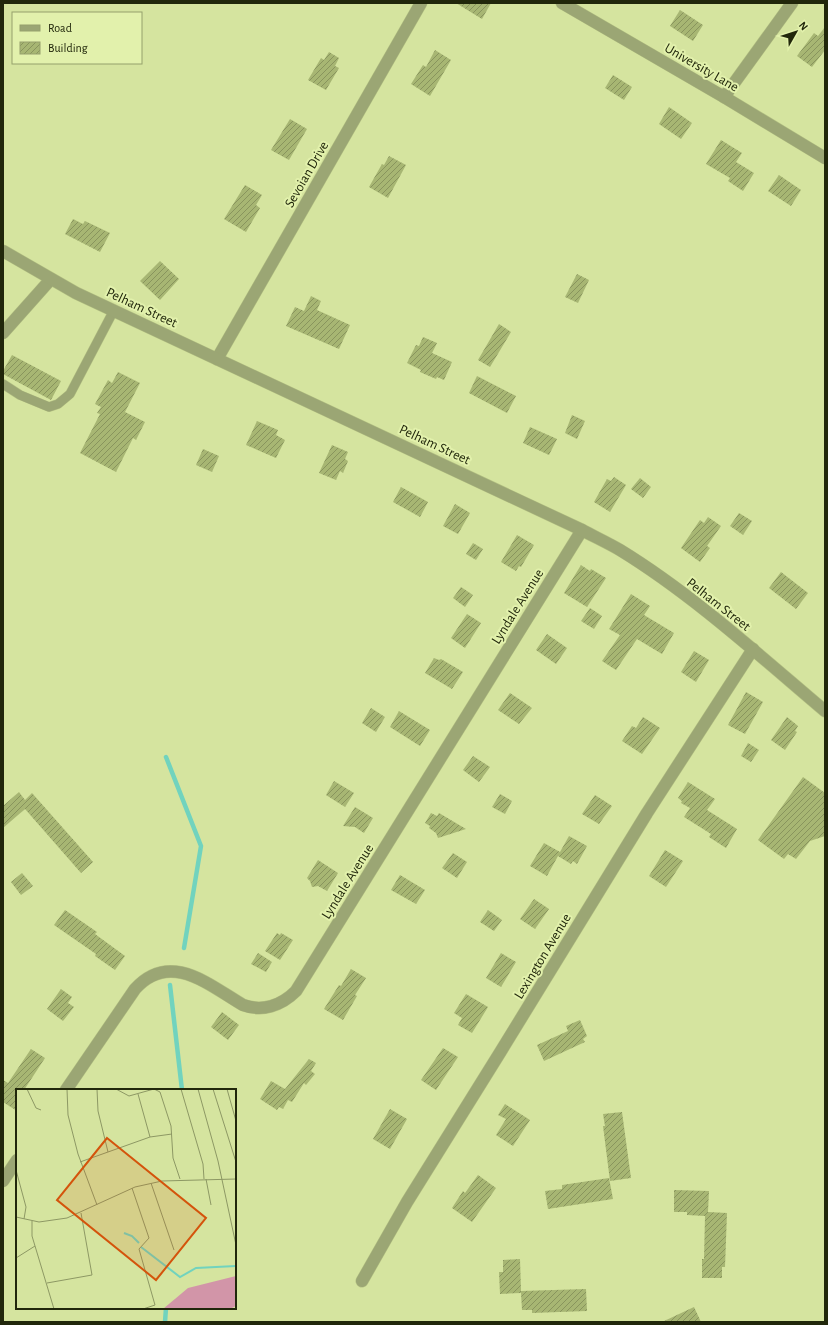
<svg xmlns="http://www.w3.org/2000/svg" width="828" height="1325" font-family="'Alegreya Sans',sans-serif">
  <style>
    .lines { fill: none; stroke-linecap: round; stroke-linejoin: round }
    .stream { stroke: #71d3be; stroke-width: 4.5 }
    .building { fill: url(#building-hatch) }
    .service-casing { stroke: #b5c284; stroke-width: 10 }
    .minor-casing { stroke: #b5c284; stroke-width: 13 }
    .tertiary-casing { stroke: #b5c284; stroke-width: 13 }
    .service { stroke: #9ba674; stroke-width: 9 }
    .minor { stroke: #9ba674; stroke-width: 12 }
    .tertiary { stroke: #9ba674; stroke-width: 12 }
    .labels { text-anchor: middle; stroke-width: 4; stroke-linejoin: round; paint-order: stroke }
    .street-label { font-size: 14px; fill: #21270b; stroke: #e2f1ac }
    .inset-river { fill: none; stroke: #71d3be; stroke-width: 2 }
    .inset-road { fill: none; stroke: #8d9864; stroke-width: 1 }
    .view { fill: #d4540c; fill-opacity: 0.15; stroke: #d4540c; stroke-width: 2 }
    .inset-edge { fill: none; stroke: #21270b; stroke-width: 2 }
  </style>
  <defs>
    <pattern id="building-hatch" width="6" height="6" patternUnits="userSpaceOnUse"><rect width="6" height="6" fill="#a7b673"/><path d="M-1 1l2-2M0 6l6-6M5 7l2-2" fill="none" stroke="#88945d"/></pattern>
  </defs>
  <rect width="100%" height="100%" fill="#d5e49f"/>
  <g class="lines">
    <g class="stream">
      <polyline points="166,757 201,846 184,948"/>
      <polyline points="170,985 182,1090"/>
      <polyline points="165,1322 166,1308"/>
    </g>
  </g>
  <g class="building">
    <polygon points="456,3 491,3 482,19"/>
    <polygon points="680,10 703,25 693,41 670,26"/>
    <polygon points="825,27 825,50 812,67 797,56 814,33 818,36"/>
    <polygon points="435,50 451,60 430,96 411,84 423,65 426,67"/>
    <polygon points="329,52 339,58 335,66 339,68 326,90 308,80 321,58 324,60"/>
    <polygon points="613,75 632,87 624,100 605,88"/>
    <polygon points="669,107 692,123 681,139 659,124"/>
    <polygon points="290,119 307,129 289,160 271,150"/>
    <polygon points="721,140 742,153 736,162 754,173 743,191 728,181 730,178 706,164"/>
    <polygon points="389,156 406,165 388,198 369,187 382,164 384,165"/>
    <polygon points="779,175 801,190 791,206 768,191"/>
    <polygon points="245,185 262,195 256,205 260,208 246,232 224,219"/>
    <polygon points="73,219 83,224 85,221 110,233 100,252 65,234"/>
    <polygon points="160,261 179,279 160,300 140,281"/>
    <polygon points="577,274 589,280 578,303 565,297"/>
    <polygon points="311,296 321,301 317,310 350,325 339,349 286,326 295,307 304,311"/>
    <polygon points="499,324 511,332 490,367 478,360"/>
    <polygon points="423,337 437,343 432,353 452,362 444,380 437,377 436,379 420,372 421,370 407,363 416,345 419,346"/>
    <polygon points="12,355 61,381 51,400 3,374 3,371"/>
    <polygon points="118,372 140,383 125,412 145,422 136,440 133,438 116,472 80,453 100,414 97,413 101,407 95,404 108,380 112,383"/>
    <polygon points="477,376 516,396 507,413 469,393"/>
    <polygon points="572,415 585,421 577,439 565,433"/>
    <polygon points="257,421 278,430 276,435 285,440 276,458 246,445"/>
    <polygon points="530,427 557,439 549,455 523,443"/>
    <polygon points="332,445 348,452 345,459 348,461 343,473 340,471 336,480 319,473"/>
    <polygon points="203,449 219,456 212,472 196,465"/>
    <polygon points="614,477 626,485 610,512 594,502 607,479 611,481"/>
    <polygon points="640,478 651,487 643,498 631,489"/>
    <polygon points="401,487 428,502 420,517 393,502"/>
    <polygon points="455,504 470,513 458,534 443,526"/>
    <polygon points="739,513 752,521 743,535 730,526"/>
    <polygon points="708,517 721,526 707,546 710,548 700,562 681,548 700,520 704,523"/>
    <polygon points="517,535 534,545 521,567 519,566 516,571 501,562"/>
    <polygon points="473,543 483,549 476,560 466,554"/>
    <polygon points="581,565 590,571 591,569 606,578 587,607 564,593"/>
    <polygon points="781,572 808,593 796,609 769,588"/>
    <polygon points="461,587 473,595 465,607 453,598"/>
    <polygon points="631,594 650,606 644,615 674,633 662,654 637,639 616,670 602,661 620,635 609,629"/>
    <polygon points="590,608 602,616 594,629 581,621"/>
    <polygon points="467,614 481,623 465,648 451,638"/>
    <polygon points="547,634 567,648 556,664 536,650"/>
    <polygon points="694,651 709,660 696,682 681,672"/>
    <polygon points="434,658 439,660 441,659 463,672 452,689 425,673"/>
    <polygon points="746,692 763,702 745,734 728,725"/>
    <polygon points="510,693 532,708 519,724 498,710"/>
    <polygon points="371,708 385,717 376,732 362,723"/>
    <polygon points="399,711 430,730 420,746 390,727"/>
    <polygon points="643,717 660,728 642,754 622,741 632,726 636,728"/>
    <polygon points="787,717 798,726 795,731 797,732 785,750 771,740"/>
    <polygon points="748,743 759,750 751,762 741,756"/>
    <polygon points="473,756 490,767 479,782 463,770"/>
    <polygon points="803,777 825,793 825,836 810,841 796,859 788,854 784,859 758,840"/>
    <polygon points="334,781 354,793 345,807 326,795"/>
    <polygon points="688,782 715,799 707,810 737,829 726,848 709,837 711,834 684,817 690,808 681,803 682,801 678,798"/>
    <polygon points="19,792 25,800 32,793 93,862 81,873 25,809 3,828 3,806"/>
    <polygon points="500,794 512,801 505,814 492,807"/>
    <polygon points="595,795 612,806 599,824 582,814"/>
    <polygon points="355,807 373,818 364,833 355,827 343,826"/>
    <polygon points="431,813 437,816 439,813 466,829 438,838 436,833 429,828 430,826 425,823"/>
    <polygon points="569,836 587,846 577,864 573,861 571,864 558,856 547,876 530,866 544,843 560,852"/>
    <polygon points="665,850 683,861 666,887 649,876"/>
    <polygon points="453,853 467,862 457,878 442,868"/>
    <polygon points="318,860 338,873 327,891 318,886 312,887 310,881 307,878"/>
    <polygon points="22,873 33,886 21,895 11,882"/>
    <polygon points="400,875 425,890 416,904 391,890"/>
    <polygon points="534,899 549,909 535,929 520,919"/>
    <polygon points="65,910 97,932 95,934 125,956 115,970 95,956 96,954 54,925"/>
    <polygon points="488,910 502,920 494,931 480,922"/>
    <polygon points="277,933 280,935 281,933 293,940 280,960 265,951"/>
    <polygon points="258,953 272,962 266,972 251,964"/>
    <polygon points="501,953 516,962 501,987 486,978"/>
    <polygon points="351,969 366,978 355,995 357,996 343,1020 324,1009 339,985 341,986"/>
    <polygon points="61,989 72,997 68,1003 74,1007 63,1021 47,1009"/>
    <polygon points="466,994 488,1007 472,1033 458,1025 462,1018 454,1013"/>
    <polygon points="222,1012 239,1025 228,1040 211,1027"/>
    <polygon points="580,1020 587,1036 583,1039 585,1042 544,1061 537,1045 568,1031 566,1026"/>
    <polygon points="443,1048 458,1057 436,1090 421,1080"/>
    <polygon points="31,1049 45,1058 24,1090 17,1090 17,1111 3,1102 3,1080 8,1083"/>
    <polygon points="309,1059 316,1063 311,1071 315,1074 306,1085 304,1083 292,1102 288,1100 283,1109 279,1107 277,1110 260,1099 271,1081 285,1089"/>
    <polygon points="505,1104 530,1120 513,1146 496,1135 506,1119 498,1115"/>
    <polygon points="390,1109 407,1119 390,1149 373,1139"/>
    <polygon points="622,1112 631,1178 610,1181 603,1126 605,1126 603,1114"/>
    <polygon points="478,1175 496,1188 472,1222 452,1208 463,1191 465,1193"/>
    <polygon points="609,1178 613,1199 548,1209 545,1191 562,1189 562,1185"/>
    <polygon points="674,1190 709,1191 708,1212 727,1213 725,1267 722,1267 722,1278 702,1278 702,1259 704,1259 705,1216 687,1215 687,1212 674,1212"/>
    <polygon points="520,1259 521,1291 586,1289 587,1311 532,1313 532,1310 522,1310 521,1293 500,1294 499,1272 503,1272 503,1260"/>
    <polygon points="694,1307 701,1322 662,1322"/>
  </g>
  <g class="lines">
    <g class="service-casing">
      <polyline id="service" points="3,384 20,395 49,407 58,404 70,394 114,310"/>
    </g>
    <g class="minor-casing">
      <g id="minor">
        <polyline points="562,3 724,97 825,158"/>
        <polyline points="724,97 792,3"/>
        <polyline points="3,333 51,279"/>
        <polyline points="217,359 421,3"/>
        <path d="M66 1090 135 989C170 950 209 985 243 1005 262 1012 281 1006 296 991L582 530"/>
        <polyline points="3,1181 17,1160"/>
        <polyline points="362,1281 407,1202 501,1051 647,813 753,649"/>
      </g>
    </g>
    <g class="tertiary-casing">
      <path id="tertiary" d="M3 251 76 293 582 530C595 537 608 543 620 550 692 594 760 656 825 711"/>
    </g>
    <use href="#service" class="service"/>
    <use href="#minor" class="minor"/>
    <use href="#tertiary" class="tertiary"/>
  </g>
  <g class="labels">
    <g class="street-label">
      <text transform="translate(702 67) rotate(30)" y="5">University Lane</text>
      <text transform="translate(306 174) rotate(-60)" y="5">Sevoian Drive</text>
      <text transform="translate(142 307) rotate(25)" y="5">Pelham Street</text>
      <text transform="translate(435 444) rotate(25)" y="5">Pelham Street</text>
      <text transform="translate(719 604) rotate(38)" y="5">Pelham Street</text>
      <text transform="translate(517 606) rotate(-58)" y="5">Lyndale Avenue</text>
      <text transform="translate(347 881) rotate(-58)" y="5">Lyndale Avenue</text>
      <text transform="translate(542 956) rotate(-59)" y="5">Lexington Avenue</text>
    </g>
  </g>
  <g transform="translate(16 1089)">
    <rect width="220" height="220" fill="#d5e49f"/>
    <path d="M220 187V217L214 220H147L172 199Z" fill="#d295a8"/>
    <path class="inset-river" d="M108 144 116 147 123 154M125 158 164 188 180 179 220 177"/>
    <path class="inset-road" d="M11 0 20 19 25 21M51 0 52 26 62 65 81 116M81 0 82 22 92 63M100 0 113 7 138 0 144 3 155 37 157 69 164 90M165 0 187 75 188 90M182 0 202 72 220 156M197 0 220 73M211 0 220 32M122 5 134 48M64 73 134 48 156 45M0 81 10 118 8 130M190 90 195 116M135 94 158 161M116 99 133 149 123 160 139 216 127 220M0 128 23 133 51 129 119 98 146 92 220 90M16 132V147L38 220M0 169 19 157M31 194 76 186 65 124"/>
    <path class="view" d="M91 49 190 129 140 191 41 111Z"/>
    <rect width="220" height="220" class="inset-edge"/>
  </g>
  <rect width="828" height="1325" fill="none" stroke="#21270b" stroke-width="8"/>
  <rect x="12" y="12" width="130" height="52" fill="#e2f1ac" stroke="#95a06c"/>
  <rect x="20" y="25" width="20" height="6" fill="#9ba674" stroke="#95a06c"/>
  <text x="48" y="32" font-size="12" fill="#21270b">Road</text>
  <rect x="20" y="42" width="20" height="12" fill="url(#building-hatch)" stroke="#95a06c"/>
  <text x="48" y="52" font-size="12" fill="#21270b">Building</text>
  <g transform="translate(796 32) rotate(51)" stroke="#e2f1ac" stroke-width="3" paint-order="stroke">
  <path d="M0-3L7 15L0 10L-7 15Z" fill="#21270b"/>
  <text y="-6" font-size="11" font-weight="bold" text-anchor="middle" fill="#21270b">N</text>
  </g>
</svg>
